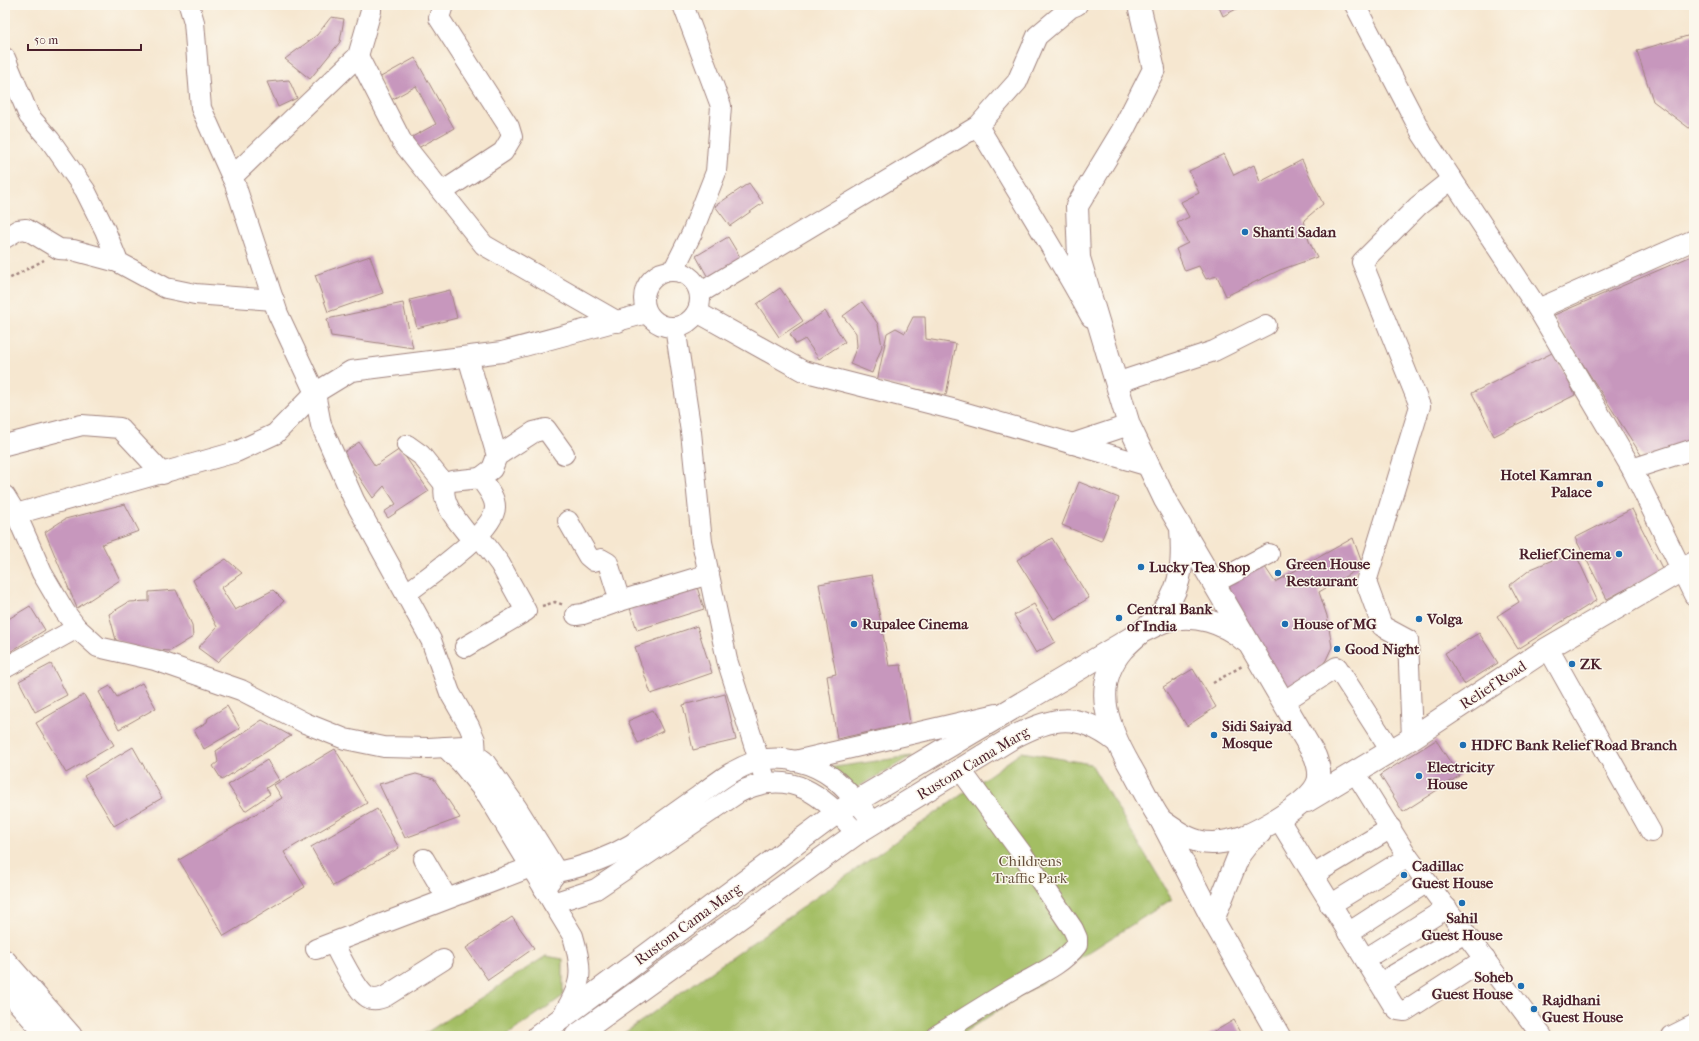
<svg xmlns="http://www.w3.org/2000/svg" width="1699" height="1041" font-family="'IM FELL French Canon',serif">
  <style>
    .green { fill: #a3be64; stroke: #766e48 }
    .building { fill: #c797bd }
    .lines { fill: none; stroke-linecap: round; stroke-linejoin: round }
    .minor-casing { stroke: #a0837e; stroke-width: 22 }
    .major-casing { stroke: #a0837e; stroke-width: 24 }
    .path { stroke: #a0837e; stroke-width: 2.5; stroke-dasharray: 3 3; stroke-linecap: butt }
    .minor { stroke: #fff; stroke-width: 20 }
    .major { stroke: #fff; stroke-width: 22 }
    .poi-dot { fill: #1f6fb2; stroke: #fbf7ec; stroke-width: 1.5 }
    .labels { text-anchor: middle; stroke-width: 3; stroke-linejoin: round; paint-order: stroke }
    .poi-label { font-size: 15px; font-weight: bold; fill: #4a1f2b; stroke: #fbf7ec; text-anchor: start }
    .street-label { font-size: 15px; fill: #4a1f2b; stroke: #fbf7ec }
    .park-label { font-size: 15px; fill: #654f3c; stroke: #fbf7ec }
  </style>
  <rect width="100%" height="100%" fill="#fbf7ec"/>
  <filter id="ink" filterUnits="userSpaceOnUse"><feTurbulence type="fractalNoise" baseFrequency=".025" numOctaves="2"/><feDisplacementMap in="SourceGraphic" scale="8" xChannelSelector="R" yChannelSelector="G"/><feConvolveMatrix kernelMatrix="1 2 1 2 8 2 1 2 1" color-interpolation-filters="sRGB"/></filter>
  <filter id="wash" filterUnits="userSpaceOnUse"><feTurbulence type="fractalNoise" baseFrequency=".012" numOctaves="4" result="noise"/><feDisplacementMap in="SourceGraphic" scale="16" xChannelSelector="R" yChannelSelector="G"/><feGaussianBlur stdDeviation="0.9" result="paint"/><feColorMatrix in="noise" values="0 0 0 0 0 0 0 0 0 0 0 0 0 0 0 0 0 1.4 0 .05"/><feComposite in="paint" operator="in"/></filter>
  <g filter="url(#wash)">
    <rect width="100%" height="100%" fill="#f6e7d0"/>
    <g class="green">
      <polygon points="1022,752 1091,764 1172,899 958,1036 620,1036"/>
      <polygon points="912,756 854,789 821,769"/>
      <polygon points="546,956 563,959 563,996 506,1036 421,1036"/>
    </g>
    <g id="blocks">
      <g class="building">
        <polygon points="1218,5 1244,5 1223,16"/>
        <polygon points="331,17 344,19 340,42 310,79 285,59 317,35"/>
        <polygon points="1694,34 1694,126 1689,128 1653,101 1637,51"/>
        <polygon points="415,58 454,128 418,148 412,137 436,124 416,86 391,100 379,78"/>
        <polygon points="289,80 297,98 278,107 267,82"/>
        <polygon points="1224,154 1234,175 1254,165 1260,182 1302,160 1323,204 1304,220 1309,241 1317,257 1280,270 1226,296 1217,276 1206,279 1199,266 1185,271 1176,249 1188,243 1177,223 1189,217 1181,202 1199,193 1189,171"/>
        <polygon points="749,183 763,203 730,226 715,206"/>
        <polygon points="728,237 743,262 710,281 696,256"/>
        <polygon points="1694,255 1694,441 1643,458 1552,316"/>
        <polygon points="370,256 383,293 328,312 315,275"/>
        <polygon points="780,288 803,321 779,337 757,304"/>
        <polygon points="450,290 457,318 417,328 410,300"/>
        <polygon points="862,302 878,324 882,346 872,373 850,364 857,346 856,333 843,316"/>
        <polygon points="403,303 413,348 331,336 327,319"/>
        <polygon points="825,311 845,342 819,359 805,339 796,344 790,334"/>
        <polygon points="913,317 925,317 926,339 956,344 946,395 877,382 887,333 896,328 905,333"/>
        <polygon points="1554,352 1575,395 1494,436 1472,393"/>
        <polygon points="359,442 375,466 400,449 429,491 388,518 384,512 396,504 384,486 373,498 343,453"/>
        <polygon points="1079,482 1119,498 1101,541 1062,525"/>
        <polygon points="125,504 139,531 102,544 120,580 77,608 45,532 65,519"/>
        <polygon points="1632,509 1663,570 1607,599 1575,538"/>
        <polygon points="1052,538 1089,598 1054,619 1017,560"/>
        <polygon points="1353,538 1363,566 1319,592 1327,616 1332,647 1326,660 1314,676 1284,694 1220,586 1261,561 1275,582"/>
        <polygon points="1577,557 1597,600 1518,649 1497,616 1519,602 1510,585 1531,569 1555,559"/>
        <polygon points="226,559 242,573 221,588 235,610 273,590 284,601 217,662 198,648 217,627 193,580"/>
        <polygon points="872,575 889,666 901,665 910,723 837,739 827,676 836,674 819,584"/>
        <polygon points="697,587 704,609 637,630 630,608"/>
        <polygon points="176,590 192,625 193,637 170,651 134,648 116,640 109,614 129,602 149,601 149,592"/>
        <polygon points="1034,604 1055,642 1036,653 1014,615"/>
        <polygon points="30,606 45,630 5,655 5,621"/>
        <polygon points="697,626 712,673 651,694 635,647"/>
        <polygon points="1479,633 1498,663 1464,684 1445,653"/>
        <polygon points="51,664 67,695 35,712 19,681"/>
        <polygon points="1193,669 1216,707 1187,726 1163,687"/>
        <polygon points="142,683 156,708 119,729 99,692 110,686 117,697"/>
        <polygon points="725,694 736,740 693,750 683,705"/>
        <polygon points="84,695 114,745 66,773 36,723"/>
        <polygon points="227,706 240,728 204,749 194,730 207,722 208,718"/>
        <polygon points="653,710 663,731 638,743 628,721"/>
        <polygon points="262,720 291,736 222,780 213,766 218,762 216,751"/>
        <polygon points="1436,740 1459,776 1403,812 1380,775"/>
        <polygon points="133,747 162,798 114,826 84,776"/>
        <polygon points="335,749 367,803 284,852 305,887 224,936 179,860 282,798 274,785"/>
        <polygon points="267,760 279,780 266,788 270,794 245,811 228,785"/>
        <polygon points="416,774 434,779 460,818 405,838 379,784"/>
        <polygon points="377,809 399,848 333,886 311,847"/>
        <polygon points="512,917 534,948 488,980 466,948"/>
        <polygon points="1234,1020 1243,1036 1207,1036"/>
      </g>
    </g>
  </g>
  <g filter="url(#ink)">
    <use href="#blocks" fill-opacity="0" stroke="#a0837e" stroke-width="1"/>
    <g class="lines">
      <g class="minor-casing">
        <g id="minor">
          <polyline points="189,5 194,22 201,108 235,184 278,314 315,393 321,425 354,500 431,640 450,693 469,726 475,740 476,755"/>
          <polyline points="1355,5 1422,134 1538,309 1632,469 1694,595"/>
          <polyline points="358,56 402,142 484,245 618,322"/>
          <polyline points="5,58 29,116 50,140 85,190 105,230 118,262 166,288 195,294 274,300"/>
          <path d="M978 126C1016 190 1056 252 1091 317"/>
          <polyline points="232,177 358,56 371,11 371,5"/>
          <polyline points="442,192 503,152 512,137 509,127 439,18 443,5"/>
          <polyline points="5,238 18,230 26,229 59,249 73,250 118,262"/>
          <circle cx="672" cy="299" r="28"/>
          <polyline points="673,271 692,233 716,172 721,106 683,5"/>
          <polyline points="700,293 978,126 1017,82 1037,36 1070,8 1077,5"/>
          <polyline points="1538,309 1694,240"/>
          <polyline points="697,312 803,371 956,410 1149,466"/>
          <polyline points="675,327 691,432 702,542 727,660 766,782"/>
          <polyline points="468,357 497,456"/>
          <polyline points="1116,383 1214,351 1266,325"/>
          <polyline points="1072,444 1129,425"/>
          <polyline points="5,445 82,425 120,428 163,474"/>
          <polyline points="1632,469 1694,449"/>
          <polyline points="480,478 492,469 497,456 534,432 546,429 564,454"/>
          <path d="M445 485C440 505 461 525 473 541"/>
          <polyline points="5,496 16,514 42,573 65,612 77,628 98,647 155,660 241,690 305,723 345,739 384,747 428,748 464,746 484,761 517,808 557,872"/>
          <polyline points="16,514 236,452 275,434 315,393 351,371 502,352 647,313"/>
          <polyline points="568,521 588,556 594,561 601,559 608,563 620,601 709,574"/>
          <polyline points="1214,583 1269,554"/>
          <path d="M407 593C427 577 495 532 495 507 495 496 486 487 480 478L452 481 445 485 421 455 407 445"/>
          <polyline points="576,615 583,614 620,601"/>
          <polyline points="465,647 526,611 500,564 479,536"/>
          <polyline points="1548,648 1651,832"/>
          <polyline points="5,668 77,628"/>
          <polyline points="1283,702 1337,667 1391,751"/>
          <polyline points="1412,738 1408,640 1382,626 1366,582 1420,406 1362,262 1418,206 1452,179"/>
          <path d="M445 747 462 764 488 796 573 936C584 973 582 985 561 1018"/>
          <polyline points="795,761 997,714"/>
          <polyline points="1355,772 1408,857 1542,1036"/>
          <polyline points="1278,818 1393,1005 1398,1010 1405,1011 1485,959"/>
          <polyline points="424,859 447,898"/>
          <polyline points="1313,875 1391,828"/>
          <path d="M544 889 557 872C583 867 610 857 632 844 654 828 676 812 699 796 717 782 736 767 758 761 782 754 814 763 833 778 849 791 861 807 874 823"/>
          <path d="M553 903 596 889 738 793C789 766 824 795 857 834"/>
          <polyline points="1330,905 1408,857"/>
          <polyline points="1348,933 1427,882"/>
          <path d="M333 943C340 955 355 988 366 996 372 1001 380 999 386 996L443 960"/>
          <polyline points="316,949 531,867"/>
          <polyline points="1365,959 1447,908"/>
          <polyline points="1380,983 1465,933"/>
          <path d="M936 1036C962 1020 988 1003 1014 988 1036 975 1061 966 1077 945V938L1073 929 1023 855 960 769"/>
          <polyline points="1672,1036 1694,1025"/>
        </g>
      </g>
      <g class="major-casing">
        <g id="major">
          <path d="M1139 5 1154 69 1123 130 1077 206 1079 258 1129 425 1165 500 1315 756C1318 764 1321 773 1318 782 1311 802 1263 829 1243 837 1235 840 1223 842 1214 843 1194 844 1177 832 1162 821 1155 815 1137 777 1130 766 1109 729 1090 687 1123 649 1136 635 1153 624 1165 609 1183 583 1183 559 1181 528"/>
          <polyline points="1307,801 1412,738 1548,648 1694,563"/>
          <polyline points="1162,822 1213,920 1279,1036"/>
          <polyline points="1213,920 1239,855 1249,842 1260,833"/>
          <polyline points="5,961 71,1036"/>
          <polyline points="5,987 48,1036"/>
          <path d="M538 1036 838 812 1143 631C1151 628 1160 622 1168 620 1195 613 1224 623 1244 640"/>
          <path d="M576 1036 860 831 1012 738C1053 716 1078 712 1116 741"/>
        </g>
      </g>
      <g class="path">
        <polyline points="5,281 44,260"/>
        <polyline points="542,606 555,602 564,605"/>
        <polyline points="1213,683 1242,666"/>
      </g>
      <use href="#minor" class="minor"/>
      <use href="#major" class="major"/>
    </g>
  </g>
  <g class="poi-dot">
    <circle cx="1245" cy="232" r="4"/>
    <circle cx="1600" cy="484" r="4"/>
    <circle cx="1619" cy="554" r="4"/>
    <circle cx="1141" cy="567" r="4"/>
    <circle cx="1278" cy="573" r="4"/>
    <circle cx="1119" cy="618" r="4"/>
    <circle cx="1419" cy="619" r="4"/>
    <circle cx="854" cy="624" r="4"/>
    <circle cx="1285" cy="624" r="4"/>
    <circle cx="1337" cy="649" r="4"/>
    <circle cx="1572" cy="664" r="4"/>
    <circle cx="1214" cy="735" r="4"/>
    <circle cx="1463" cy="745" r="4"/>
    <circle cx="1419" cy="776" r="4"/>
    <circle cx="1404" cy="875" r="4"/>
    <circle cx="1462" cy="903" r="4"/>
    <circle cx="1521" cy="986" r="4"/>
    <circle cx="1534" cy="1009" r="4"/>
  </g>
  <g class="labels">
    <g class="poi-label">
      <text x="1253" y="237">Shanti Sadan</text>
      <text x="1592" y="480" text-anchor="end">Hotel Kamran<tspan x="1592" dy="17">Palace</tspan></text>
      <text x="1611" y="559" text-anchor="end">Relief Cinema</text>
      <text x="1286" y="569">Green House<tspan x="1286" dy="17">Restaurant</tspan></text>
      <text x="1149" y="572">Lucky Tea Shop</text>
      <text x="1127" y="614">Central Bank<tspan x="1127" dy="17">of India</tspan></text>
      <text x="1427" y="624">Volga</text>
      <text x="862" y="629">Rupalee Cinema</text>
      <text x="1293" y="629">House of MG</text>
      <text x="1345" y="654">Good Night</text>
      <text x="1580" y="669">ZK</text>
      <text x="1222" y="731">Sidi Saiyad<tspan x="1222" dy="17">Mosque</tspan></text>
      <text x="1471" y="750">HDFC Bank Relief Road Branch</text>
      <text x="1427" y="772">Electricity<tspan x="1427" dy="17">House</tspan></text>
      <text x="1412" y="871">Cadillac<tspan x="1412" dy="17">Guest House</tspan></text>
      <text x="1462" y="923" text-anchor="middle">Sahil<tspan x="1462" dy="17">Guest House</tspan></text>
      <text x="1513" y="982" text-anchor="end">Soheb<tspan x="1513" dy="17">Guest House</tspan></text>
      <text x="1542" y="1005">Rajdhani<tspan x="1542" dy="17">Guest House</tspan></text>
    </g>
    <g class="street-label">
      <text transform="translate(1493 685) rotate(-33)" y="5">Relief Road</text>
      <text transform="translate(973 763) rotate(-31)" y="5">Rustom Cama Marg</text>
      <text transform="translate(688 924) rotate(-36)" y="5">Rustom Cama Marg</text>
    </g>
    <g class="park-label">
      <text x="1030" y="866">Childrens<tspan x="1030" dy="17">Traffic Park</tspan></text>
    </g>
  </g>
  <rect width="1699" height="1041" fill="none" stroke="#fbf7ec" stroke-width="20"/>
  <path d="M28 44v6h113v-6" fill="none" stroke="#4a1f2b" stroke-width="2"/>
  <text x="34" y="44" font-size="12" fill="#4a1f2b" stroke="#fbf7ec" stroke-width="3" paint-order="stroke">50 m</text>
</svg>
